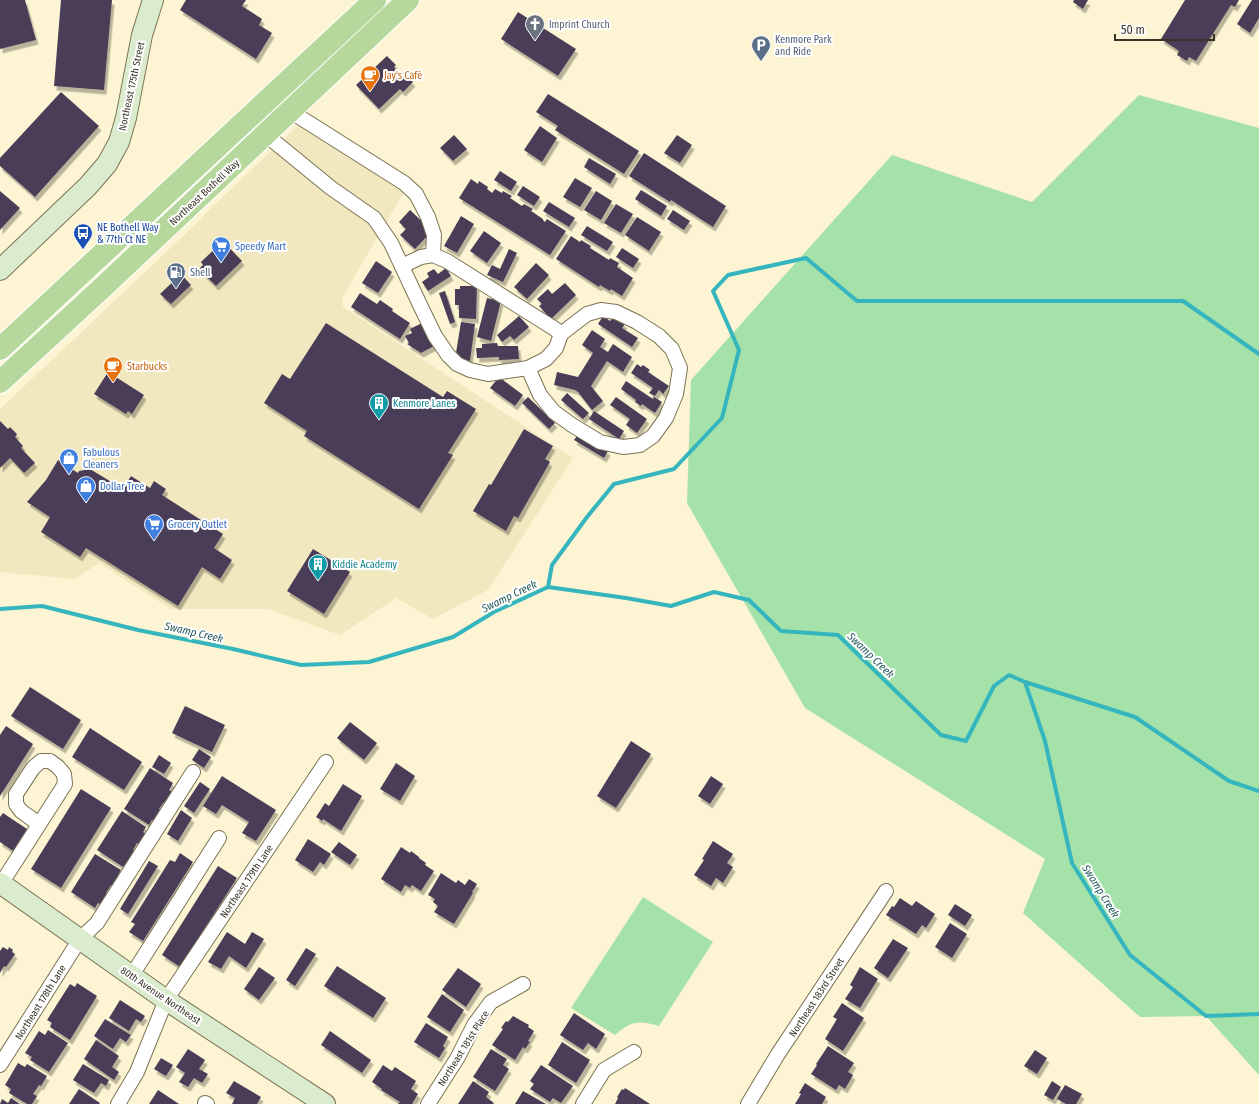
<svg xmlns="http://www.w3.org/2000/svg" width="1259" height="1104" font-family="'Fira Sans Condensed',sans-serif">
  <style>
    .built { fill: #f2e8bf }
    .green { fill: #a4e2aa }
    .lines { fill: none; stroke-linecap: round; stroke-linejoin: round }
    .stream { stroke: #35b5be; stroke-width: 4 }
    .building { fill: #4a3e58; filter: url(#shadow) }
    .street-casing { stroke: #7a7354; stroke-width: 16 }
    .secondary-casing { stroke: #7a7354; stroke-width: 22 }
    .primary-casing { stroke: #fff; stroke-width: 24 }
    .street { stroke: #fff; stroke-width: 14 }
    .secondary { stroke: #dbecce; stroke-width: 20 }
    .primary { stroke: #b7d89c; stroke-width: 22 }
    .labels { text-anchor: middle; stroke-width: 4; stroke-linejoin: round; paint-order: stroke }
    .worship-label { font-size: 10px; fill: #5b616d; stroke: #fff; text-anchor: start }
    .service-label { font-size: 10px; fill: #4e5e75; stroke: #fff; text-anchor: start }
    .food-label { font-size: 10px; fill: #c56008; stroke: #fff; text-anchor: start }
    .street-label { font-size: 10px; fill: #373326; stroke: #fff }
    .transit-label { font-size: 10px; fill: #164399; stroke: #fff; text-anchor: start }
    .shop-label { font-size: 10px; fill: #366cbe; stroke: #fff; text-anchor: start }
    .culture-label { font-size: 10px; fill: #0d838f; stroke: #fff; text-anchor: start }
    .water-label { font-size: 11px; font-style: italic; fill: #265a5e; stroke: #fff }
  </style>
  <defs>
    <filter id="shadow"><feDropShadow dx="2.5" dy="4.5" stdDeviation="0" flood-color="#0004"/></filter>
  </defs>
  <rect width="100%" height="100%" fill="#fcf4d2"/>
  <polygon class="built" points="310,114 412,178 342,298 343,307 573,458 488,590 433,619 396,598 340,635 268,609 171,609 99,563 75,579 0,572 0,409 198,222 208,211"/>
  <g class="green">
    <polygon points="1139,95 1259,128 1259,1075 1206,1016 1140,1017 1023,913 1045,859 805,708 687,503 691,380 892,155 1032,202"/>
    <path d="M643 897 713 942 659 1026C639 1020 631 1021 615 1035L571 1008Z"/>
  </g>
  <g class="lines">
    <g class="stream">
      <polyline points="548,587 552,565 587,517 614,484 674,469 722,418 739,350 713,291 728,275 806,258 857,301 1183,301 1259,354"/>
      <polyline points="0,609 42,606 138,630 233,649 301,665 369,662 453,637 494,612 548,587 626,598 671,606 714,592 749,600 781,631 838,635 941,735 966,741 994,686 1009,675 1025,682 1045,741 1072,863 1130,955 1206,1016 1259,1014"/>
      <polyline points="1025,682 1135,717 1229,781 1259,791"/>
    </g>
  </g>
  <g class="building">
    <polygon points="0,0 25,0 36,40 0,49"/>
    <polygon points="61,0 112,0 104,90 54,86"/>
    <polygon points="186,0 246,0 242,6 262,19 259,25 272,33 256,59 180,10"/>
    <polygon points="1074,0 1088,0 1083,9 1073,2"/>
    <polygon points="1185,0 1239,0 1235,7 1231,5 1196,61 1189,57 1187,61 1177,55 1179,51 1161,39"/>
    <polygon points="1252,0 1259,0 1259,18 1250,33 1237,24"/>
    <polygon points="518,12 576,49 558,76 501,39"/>
    <polygon points="387,56 396,65 394,67 402,76 404,73 413,82 403,92 400,89 379,109 356,85"/>
    <polygon points="61,92 99,126 35,197 0,166 0,158"/>
    <polygon points="548,94 639,151 624,174 555,130 558,126 536,112"/>
    <polygon points="540,126 557,138 542,162 524,150"/>
    <polygon points="454,135 467,149 453,161 440,148"/>
    <polygon points="677,135 692,145 680,163 664,153"/>
    <polygon points="644,153 726,206 713,227 671,200 670,202 629,176"/>
    <polygon points="589,158 616,174 610,184 584,167"/>
    <polygon points="500,171 517,182 511,191 494,180"/>
    <polygon points="575,178 592,188 580,207 563,197"/>
    <polygon points="471,179 478,184 479,181 488,187 487,189 492,193 495,189 502,193 503,191 512,196 510,198 522,206 524,204 533,209 531,211 543,219 543,220 545,222 547,219 566,231 550,255 459,198"/>
    <polygon points="523,186 540,197 534,206 517,195"/>
    <polygon points="641,190 667,206 661,216 635,199"/>
    <polygon points="0,191 20,208 0,230"/>
    <polygon points="596,191 612,201 601,220 584,210"/>
    <polygon points="549,202 575,218 569,227 543,211"/>
    <polygon points="616,204 633,214 621,233 604,223"/>
    <polygon points="410,210 432,231 415,249 400,235 406,229 399,222"/>
    <polygon points="673,210 690,221 684,230 667,219"/>
    <polygon points="461,216 474,224 457,253 444,246"/>
    <polygon points="637,217 661,232 649,251 625,235"/>
    <polygon points="587,226 613,242 607,251 581,235"/>
    <polygon points="484,231 501,243 487,263 470,251"/>
    <polygon points="571,236 580,242 581,240 591,246 590,248 609,260 610,258 619,263 617,267 633,278 622,296 611,289 610,291 600,285 599,287 556,259"/>
    <polygon points="223,241 242,261 216,286 199,269 203,265 201,262"/>
    <polygon points="622,248 639,259 633,268 616,257"/>
    <polygon points="509,249 517,253 503,282 487,275 492,265 500,269"/>
    <polygon points="376,261 392,272 378,293 362,283"/>
    <polygon points="536,263 549,275 527,299 514,287"/>
    <polygon points="446,268 451,276 428,291 422,282 429,277 427,273 434,269 438,274"/>
    <polygon points="181,274 191,285 171,304 160,294"/>
    <polygon points="565,283 576,295 551,319 539,306 542,304 537,299 548,289 552,294"/>
    <polygon points="460,286 477,286 476,319 459,318 459,305 455,305 455,289 460,289"/>
    <polygon points="445,291 455,322 450,324 439,293"/>
    <polygon points="360,293 377,304 380,300 393,309 392,311 410,323 400,339 351,307"/>
    <polygon points="487,298 501,301 491,341 477,337"/>
    <polygon points="519,316 529,327 514,340 510,336 502,342 497,335"/>
    <polygon points="603,316 610,321 613,316 625,324 622,328 638,338 632,347 598,324"/>
    <polygon points="461,322 475,324 470,361 455,359"/>
    <polygon points="326,323 443,397 447,391 476,409 448,453 453,455 419,509 304,436 307,431 264,403 282,374 290,379"/>
    <polygon points="422,323 434,346 421,353 407,344 409,343 405,336 412,333 410,329"/>
    <polygon points="592,330 605,339 600,347 608,352 613,344 632,357 623,372 607,361 591,386 603,401 592,410 578,392 575,390 554,385 557,372 578,377 593,353 582,345"/>
    <polygon points="497,343 498,346 518,346 519,359 499,360 499,357 477,358 476,348 482,348 482,344"/>
    <polygon points="637,364 641,367 643,365 650,370 648,372 669,386 663,394 659,390 655,396 649,393 653,388 631,373"/>
    <polygon points="108,372 144,395 132,414 128,411 126,414 94,394"/>
    <polygon points="499,377 523,395 515,406 490,388"/>
    <polygon points="626,381 653,399 654,397 662,402 655,413 642,404 641,406 635,402 636,400 621,389"/>
    <polygon points="567,393 589,413 583,419 561,400"/>
    <polygon points="528,397 555,423 549,429 522,403"/>
    <polygon points="616,397 647,419 637,433 626,425 630,419 610,405"/>
    <polygon points="594,411 624,431 619,439 589,419"/>
    <polygon points="0,421 8,429 10,427 17,434 15,437 23,446 21,448 35,463 24,473 10,458 0,468"/>
    <polygon points="524,429 553,446 545,459 550,462 518,518 514,516 506,531 473,511 489,484 491,485"/>
    <polygon points="579,433 608,451 604,458 574,440"/>
    <polygon points="58,460 78,473 79,471 90,469 123,489 131,476 150,488 154,481 166,489 162,495 223,534 214,548 232,560 220,579 202,567 178,606 86,548 80,557 41,532 50,517 27,502 46,480"/>
    <polygon points="313,549 350,572 324,614 287,591"/>
    <polygon points="30,687 81,720 63,749 11,716"/>
    <polygon points="185,706 225,725 212,752 172,733"/>
    <polygon points="350,722 377,743 364,760 337,738"/>
    <polygon points="6,726 33,744 0,796 0,735"/>
    <polygon points="90,728 142,762 124,790 72,757"/>
    <polygon points="631,741 651,754 616,808 597,796"/>
    <polygon points="199,749 211,757 204,768 192,760"/>
    <polygon points="159,755 171,763 164,774 152,767"/>
    <polygon points="396,763 415,776 400,801 380,789"/>
    <polygon points="150,768 173,783 169,790 174,793 167,804 164,802 159,809 162,811 155,822 152,820 149,825 124,809"/>
    <polygon points="222,776 276,810 256,841 242,833 249,822 222,805 216,814 203,806"/>
    <polygon points="711,776 723,784 710,804 698,796"/>
    <polygon points="200,782 210,789 194,813 184,806"/>
    <polygon points="343,784 362,796 341,831 323,819 322,821 316,817 325,803 329,806"/>
    <polygon points="81,789 111,808 61,888 31,869"/>
    <polygon points="181,810 192,818 178,841 167,834"/>
    <polygon points="122,811 146,827 143,832 146,834 140,845 137,843 133,850 135,852 128,864 126,863 123,867 97,850"/>
    <polygon points="3,813 30,831 16,853 0,842 0,817"/>
    <polygon points="308,839 331,854 324,865 320,862 313,872 295,860"/>
    <polygon points="713,841 733,854 727,863 733,867 723,883 716,878 711,886 694,875 704,860 702,859"/>
    <polygon points="339,842 357,855 350,865 331,852"/>
    <polygon points="401,847 410,853 411,851 419,857 419,858 426,863 425,865 434,871 421,891 412,885 410,888 405,885 401,892 381,879"/>
    <polygon points="180,853 193,862 143,941 129,932 135,924 131,922 170,860 175,862"/>
    <polygon points="95,854 121,870 118,875 120,876 113,886 111,885 106,893 108,895 102,905 98,903 95,908 71,892"/>
    <polygon points="149,861 158,866 128,914 120,909"/>
    <polygon points="218,866 237,878 180,967 162,955"/>
    <polygon points="441,873 456,883 458,880 465,885 469,879 477,884 472,892 473,893 454,924 434,912 438,906 433,902 435,899 428,895"/>
    <polygon points="900,898 912,906 916,901 935,914 926,928 922,925 916,934 886,915 892,906 894,907"/>
    <polygon points="955,904 972,915 965,926 948,915"/>
    <polygon points="950,923 967,934 952,958 935,947"/>
    <polygon points="227,932 245,944 252,932 264,939 246,968 229,956 221,969 208,962"/>
    <polygon points="893,939 908,948 888,978 874,968"/>
    <polygon points="3,947 8,950 9,947 13,950 12,952 15,954 6,967 4,966 0,973 0,951"/>
    <polygon points="306,948 316,954 295,986 286,980"/>
    <polygon points="337,966 386,998 373,1018 324,986"/>
    <polygon points="259,967 275,978 259,1000 244,989"/>
    <polygon points="860,967 878,979 860,1008 845,999 853,987 850,985"/>
    <polygon points="458,968 481,984 466,1007 442,990"/>
    <polygon points="77,983 97,996 70,1040 50,1027 52,1023 47,1020 70,984 75,987"/>
    <polygon points="442,994 464,1010 450,1032 427,1017"/>
    <polygon points="120,1000 145,1016 141,1022 136,1019 129,1031 109,1018"/>
    <polygon points="842,1003 864,1018 843,1051 825,1039 837,1019 833,1017"/>
    <polygon points="574,1013 605,1034 596,1049 588,1043 583,1050 560,1035"/>
    <polygon points="513,1016 529,1025 528,1027 534,1031 528,1041 530,1042 525,1049 523,1047 515,1060 492,1045 503,1029 501,1028 506,1021 508,1022"/>
    <polygon points="105,1019 131,1035 126,1042 120,1038 113,1049 94,1036"/>
    <polygon points="426,1023 448,1037 443,1046 445,1048 439,1058 414,1042"/>
    <polygon points="48,1030 68,1043 49,1072 30,1060 32,1057 25,1053 39,1031 45,1035"/>
    <polygon points="330,1031 371,1060 362,1073 321,1045"/>
    <polygon points="96,1040 119,1056 112,1067 119,1072 114,1080 84,1059"/>
    <polygon points="562,1042 590,1060 576,1083 548,1065"/>
    <polygon points="828,1046 854,1063 848,1072 853,1075 845,1089 839,1085 836,1090 811,1074 817,1065 816,1064"/>
    <polygon points="188,1049 205,1060 199,1069 208,1074 202,1083 194,1078 188,1087 179,1082 185,1073 176,1067"/>
    <polygon points="491,1049 507,1059 503,1065 509,1069 495,1091 473,1077"/>
    <polygon points="1035,1050 1047,1058 1037,1074 1024,1066"/>
    <polygon points="161,1058 173,1065 166,1076 154,1069"/>
    <polygon points="18,1063 25,1067 27,1064 47,1076 41,1086 39,1085 33,1094 37,1096 32,1104 27,1104 9,1093 11,1089 5,1085"/>
    <polygon points="83,1064 109,1080 106,1086 101,1083 94,1093 73,1080"/>
    <polygon points="383,1065 392,1071 395,1067 416,1081 411,1089 418,1094 412,1104 398,1104 400,1102 381,1090 382,1089 372,1082"/>
    <polygon points="541,1065 573,1086 561,1103 553,1098 550,1102 530,1089 534,1084 530,1081"/>
    <polygon points="234,1081 261,1097 257,1104 232,1104 235,1098 226,1093"/>
    <polygon points="473,1081 489,1092 486,1097 494,1103 493,1104 458,1104"/>
    <polygon points="1052,1081 1061,1087 1053,1100 1044,1095"/>
    <polygon points="805,1083 826,1097 822,1104 795,1104 801,1094 799,1093"/>
    <polygon points="1065,1085 1082,1094 1076,1104 1066,1104 1057,1099"/>
    <polygon points="625,1088 650,1104 615,1104 618,1098 617,1097 622,1089 624,1090"/>
    <polygon points="79,1089 100,1103 99,1104 69,1104"/>
    <polygon points="158,1090 179,1104 149,1104"/>
    <polygon points="523,1091 546,1104 515,1104"/>
    <polygon points="11,1098 20,1104 0,1104 2,1099 8,1103"/>
  </g>
  <g class="lines">
    <g class="street-casing">
      <g id="street">
        <polyline points="290,111 404,183 416,194 428,217 434,235 433,255"/>
        <polyline points="265,134 331,188 374,218 391,243 420,305 435,336 448,355 457,364 470,370 488,374 528,368 546,359 556,348 561,334 587,314 601,310 616,312 637,322 659,336 672,349 680,368 676,394 666,418 653,436 640,445 623,447 600,442 572,425 554,412 540,395 528,368"/>
        <polyline points="402,266 421,257 433,255 447,261 555,329 561,334"/>
        <polyline points="1,884 65,784 64,774 58,767 50,761 41,761 33,768 16,794 16,804 21,811 39,824"/>
        <polyline points="132,975 219,838"/>
        <polyline points="0,1065 80,939 97,923 193,772"/>
        <polyline points="118,1104 137,1072 166,1000 326,762"/>
        <polyline points="205,1104 205,1103 207,1104"/>
        <polyline points="428,1104 458,1057 474,1025 491,1002 523,984"/>
        <polyline points="583,1104 604,1070 634,1052"/>
        <polyline points="748,1104 778,1054 886,891"/>
      </g>
    </g>
    <g class="secondary-casing">
      <g id="secondary">
        <polyline points="0,270 88,186 107,164 119,142 126,118 142,35 153,0"/>
        <polyline points="0,883 166,1000 325,1104"/>
      </g>
    </g>
    <g class="primary-casing">
      <g id="primary">
        <polyline points="0,349 375,0"/>
        <polyline points="0,382 102,288 408,0"/>
      </g>
    </g>
    <use href="#street" class="street"/>
    <use href="#secondary" class="secondary"/>
    <use href="#primary" class="primary"/>
  </g>
  <defs>
    <g id="church-pin" transform="scale(1)"><path d="M0 17L-7.5 6A9.5 9.5 0 1 1 7.5 6Z" fill="#6b7280" stroke="#fff"/><path d="M-1.2-6h2.4v3.5h3.3v2.4h-3.3V6h-2.4V-.1h-3.3v-2.4h3.3Z" fill="#fff"/></g>
    <g id="parking-pin" transform="scale(1)"><path d="M0 17L-7.5 6A9.5 9.5 0 1 1 7.5 6Z" fill="#5c6f8a" stroke="#fff"/><path d="M-3.5-5.5H1a3.5 3.5 0 0 1 0 7H-1V5.5H-3.5ZM-1-3.4V-.6H.8a1.4 1.4 0 0 0 0-2.8Z" fill="#fff"/></g>
    <g id="cafe-pin" transform="scale(1)"><path d="M0 17L-7.5 6A9.5 9.5 0 1 1 7.5 6Z" fill="#e8710a" stroke="#fff"/><path d="M-5.5-4.5H6V0H3Q3 3.5 0 3.5H-2.5Q-5.5 3.5-5.5 0ZM3-3.2v2h1.7v-2ZM-6 4.5H4V6H-6Z" fill="#fff"/></g>
    <g id="bus-pin" transform="scale(1)"><path d="M0 17L-7.5 6A9.5 9.5 0 1 1 7.5 6Z" fill="#1a4fb4" stroke="#fff"/><path d="M-5-6H5V4H4V6H2V4H-2V6H-4V4H-5ZM-3.5-4V0h7V-4ZM-3.5 1.2v1.5H-2V1.2ZM2 1.2v1.5H3.5V1.2Z" fill="#fff"/></g>
    <g id="supermarket-pin" transform="scale(1)"><path d="M0 17L-7.5 6A9.5 9.5 0 1 1 7.5 6Z" fill="#3f7fe0" stroke="#fff"/><path d="M-6-5.5h2.5l.6 2H6L4.5 2H-2.5L-4.4-4H-6ZM-1.5 3.2a1.3 1.3 0 1 0 .1 0ZM3 3.2a1.3 1.3 0 1 0 .1 0Z" fill="#fff"/></g>
    <g id="fuel-pin" transform="scale(1)"><path d="M0 17L-7.5 6A9.5 9.5 0 1 1 7.5 6Z" fill="#5c6f8a" stroke="#fff"/><path d="M-5.5-6h7V0h2V4h1.3V-2.5L3-4.5l.8-.8L6-3V5H2.5V1h-1V6h-7ZM-4.2-4.7v3.2H.2V-4.7Z" fill="#fff"/></g>
    <g id="building-pin" transform="scale(1)"><path d="M0 17L-7.5 6A9.5 9.5 0 1 1 7.5 6Z" fill="#0f9aa8" stroke="#fff"/><path d="M-4-6H4V6H1V3H-1V6H-4ZM-2.5-4.3h1.7v1.8h-1.7ZM.8-4.3h1.7v1.8H.8ZM-2.5-1h1.7V.8h-1.7ZM.8-1h1.7V.8H.8Z" fill="#fff"/></g>
    <g id="shop-pin" transform="scale(1)"><path d="M0 17L-7.5 6A9.5 9.5 0 1 1 7.5 6Z" fill="#3f7fe0" stroke="#fff"/><path d="M-5-2.5h2.3a2.7 3.5 0 0 1 5.4 0H5L5.5 6h-11ZM-1.5-2.5h3a1.5 2.3 0 0 0-3 0Z" fill="#fff"/></g>
  </defs>
  <g fill-rule="evenodd">
    <use href="#church-pin" x="535" y="24"/>
    <use href="#parking-pin" x="761" y="45"/>
    <use href="#cafe-pin" x="370" y="75"/>
    <use href="#bus-pin" x="83" y="233"/>
    <use href="#supermarket-pin" x="221" y="246"/>
    <use href="#fuel-pin" x="176" y="272"/>
    <use href="#cafe-pin" x="113" y="366"/>
    <use href="#building-pin" x="379" y="403"/>
    <use href="#shop-pin" x="69" y="458"/>
    <use href="#shop-pin" x="86" y="486"/>
    <use href="#supermarket-pin" x="154" y="524"/>
    <use href="#building-pin" x="318" y="564"/>
  </g>
  <g class="labels">
    <g class="worship-label">
      <text x="549" y="28">Imprint Church</text>
    </g>
    <g class="service-label">
      <text x="775" y="43">Kenmore Park<tspan x="775" dy="12">and Ride</tspan></text>
      <text x="190" y="276">Shell</text>
    </g>
    <g class="food-label">
      <text x="384" y="79">Jay's Café</text>
      <text x="127" y="370">Starbucks</text>
    </g>
    <g class="street-label">
      <text transform="translate(131 86) rotate(-78)" y="4">Northeast 175th Street</text>
      <text transform="translate(204 192) rotate(-43)" y="4">Northeast Bothell Way</text>
      <text transform="translate(246 881) rotate(-56)" y="4">Northeast 179th Lane</text>
      <text transform="translate(161 995) rotate(34)" y="4">80th Avenue Northeast</text>
      <text transform="translate(816 997) rotate(-57)" y="4">Northeast 183rd Street</text>
      <text transform="translate(40 1002) rotate(-58)" y="4">Northeast 178th Lane</text>
      <text transform="translate(463 1048) rotate(-58)" y="4">Northeast 181st Place</text>
    </g>
    <g class="transit-label">
      <text x="97" y="231">NE Bothell Way<tspan x="97" dy="12">&amp; 77th Ct NE</tspan></text>
    </g>
    <g class="shop-label">
      <text x="235" y="250">Speedy Mart</text>
      <text x="83" y="456">Fabulous<tspan x="83" dy="12">Cleaners</tspan></text>
      <text x="100" y="490">Dollar Tree</text>
      <text x="168" y="528">Grocery Outlet</text>
    </g>
    <g class="culture-label">
      <text x="393" y="407">Kenmore Lanes</text>
      <text x="332" y="568">Kiddie Academy</text>
    </g>
    <g class="water-label">
      <text transform="translate(509 596) rotate(-26)" y="4">Swamp Creek</text>
      <text transform="translate(194 632) rotate(13)" y="4">Swamp Creek</text>
      <text transform="translate(871 655) rotate(44)" y="4">Swamp Creek</text>
      <text transform="translate(1101 891) rotate(58)" y="4">Swamp Creek</text>
    </g>
  </g>
  <path d="M1115 34v6h99v-6" fill="none" stroke="#373326" stroke-width="2"/>
  <text x="1121" y="34" font-size="12" fill="#373326" stroke="#ffffff" stroke-width="3" paint-order="stroke">50 m</text>
</svg>
